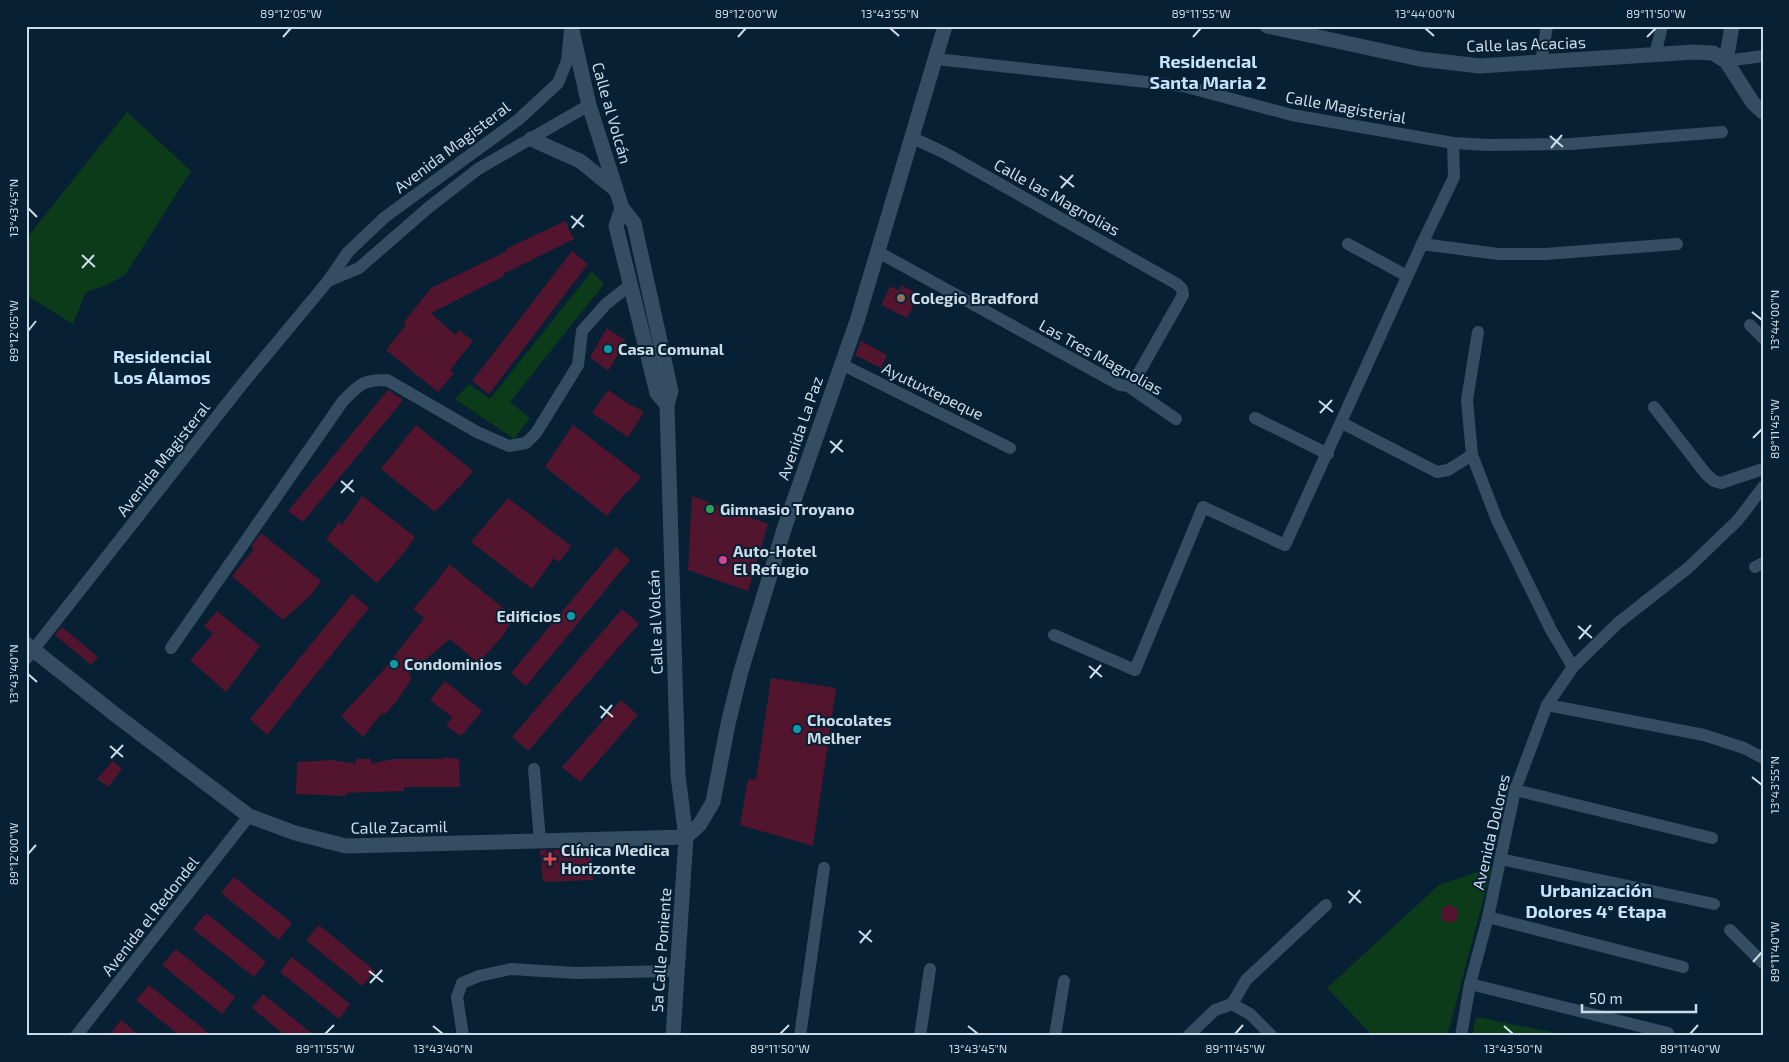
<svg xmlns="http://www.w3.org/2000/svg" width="1789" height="1062" font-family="'Exo 2',sans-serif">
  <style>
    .green { fill: #0c3b1a }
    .building { fill: #53142e }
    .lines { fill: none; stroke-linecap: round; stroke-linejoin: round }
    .street { stroke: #344d63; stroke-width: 12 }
    .secondary { stroke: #344d63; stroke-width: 15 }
    .ticks { fill: none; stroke: #ccdbe8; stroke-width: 2 }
    .education-dot { fill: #8d6e63; stroke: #082034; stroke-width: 2 }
    .culture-dot { fill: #0f9aa8; stroke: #082034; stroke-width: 2 }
    .leisure-dot { fill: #2e9e5b; stroke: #082034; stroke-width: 2 }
    .hotel-dot { fill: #d1479c; stroke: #082034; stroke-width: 2 }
    .health-dot { fill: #e0444e; stroke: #082034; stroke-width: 2 }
    .labels { text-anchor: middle; stroke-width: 4; stroke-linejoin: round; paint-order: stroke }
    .street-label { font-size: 16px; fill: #ccdbe8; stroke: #082034 }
    .poi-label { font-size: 16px; font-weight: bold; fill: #ccdbe8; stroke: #082034; text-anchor: start }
    .neighbourhood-label { font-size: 18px; font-weight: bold; fill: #c5e3fd; stroke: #082034 }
    .neatline { fill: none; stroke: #ccdbe8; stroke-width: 2 }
    .ticks-label { font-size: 12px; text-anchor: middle; fill: #ccdbe8 }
  </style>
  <rect width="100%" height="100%" fill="#082034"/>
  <g class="green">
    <polygon points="127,112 191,171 125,275 107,285 86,292 73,324 26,295 26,239"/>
    <polygon points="592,271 604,284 510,402 530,418 514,439 455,399 469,384 490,399"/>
    <polygon points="1492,867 1447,1036 1373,1036 1327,988 1439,885"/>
    <polygon points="1476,1017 1571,1036 1472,1036"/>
  </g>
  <g class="building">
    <polygon points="565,221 574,239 503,274 504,276 431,313 455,335 459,330 473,341 450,370 454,373 438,392 386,350 406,325 404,322 431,288 507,251 506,249"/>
    <polygon points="572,251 588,264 489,394 472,381"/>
    <polygon points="901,285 919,294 907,318 881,305 890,286 899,291"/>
    <polygon points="607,328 626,341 608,371 590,357"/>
    <polygon points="861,341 887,355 881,368 855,355"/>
    <polygon points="388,390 403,400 303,522 288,511"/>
    <polygon points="608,390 632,406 632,405 644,412 628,437 592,413"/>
    <polygon points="416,425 473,471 460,487 459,487 435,512 381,469"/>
    <polygon points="573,425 641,477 628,492 627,491 607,516 545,467"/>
    <polygon points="362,496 415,537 404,553 377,583 326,539 339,522 342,525"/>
    <polygon points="692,496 768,524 748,591 688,570"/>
    <polygon points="508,498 571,546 559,562 554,558 532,589 471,542"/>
    <polygon points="261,533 321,581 310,596 283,620 232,576 254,549 251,547"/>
    <polygon points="616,547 630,560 526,686 511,673"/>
    <polygon points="449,564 514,617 502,637 478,663 450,639 408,674 412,678 396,702 384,715 382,713 363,737 341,716 381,673 424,618 413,609 438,580"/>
    <polygon points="352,594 369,608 267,735 250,719"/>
    <polygon points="622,609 639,624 528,751 512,737"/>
    <polygon points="217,611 260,646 226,692 190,660 213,634 204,626"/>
    <polygon points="62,627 98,657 91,665 55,635"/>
    <polygon points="771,678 836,688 813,846 740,825 748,779 756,780"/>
    <polygon points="445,681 482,711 461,736 446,726 452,717 430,700"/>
    <polygon points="621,700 638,715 580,782 562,767"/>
    <polygon points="443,757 459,759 460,787 404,787 404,791 346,793 346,796 296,794 297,762 332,760 356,764 356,759 371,759 371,764 393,759 443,759"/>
    <polygon points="113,761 122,769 108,787 97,779"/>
    <polygon points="591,849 593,880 543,882 540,850"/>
    <polygon points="234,877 292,923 279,940 221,893"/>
    <polygon points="1448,905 1458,909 1458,918 1451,923 1442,920 1441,910"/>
    <polygon points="206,913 266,962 254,977 193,929"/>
    <polygon points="319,925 375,971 362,986 306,940"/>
    <polygon points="176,949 235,997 222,1014 162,965"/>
    <polygon points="292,957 350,1004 339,1019 280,972"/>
    <polygon points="149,985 212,1036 180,1036 136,1000"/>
    <polygon points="263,994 315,1036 286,1036 252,1008"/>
    <polygon points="121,1020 140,1036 108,1036"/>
  </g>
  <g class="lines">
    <g class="street">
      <polyline points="1655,55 1662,26"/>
      <polyline points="936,59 1183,86 1292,115 1453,143 1488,145 1571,144 1722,132"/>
      <polyline points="1726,61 1763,56"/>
      <polyline points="1541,62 1547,26"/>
      <polyline points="913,138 945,153 1177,284 1182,289 1183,295 1133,383 1128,386"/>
      <polyline points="1348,244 1407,276"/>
      <polyline points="1422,244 1498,254 1545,254 1677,244"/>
      <polyline points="878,252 1120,385 1128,386 1176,419"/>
      <polyline points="328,281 359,268 428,208 478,169 589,105"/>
      <polyline points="1750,325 1763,338"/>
      <polyline points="1478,332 1467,400 1472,455 1497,520 1551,630 1573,667"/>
      <polyline points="841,364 1010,448"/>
      <polyline points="1654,407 1706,474 1714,481 1721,483 1763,469"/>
      <polyline points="1255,418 1328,454"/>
      <polyline points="1342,423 1437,472 1448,470 1472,455"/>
      <polyline points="1755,567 1763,563"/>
      <polyline points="1054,635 1135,670 1203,507 1285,545 1422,244 1454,177 1453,143"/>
      <path d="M171 648 343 401C360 384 362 380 387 380L477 432 509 446 526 443 536 433 578 365 582 331 606 304 630 285"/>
      <polyline points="26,659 240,387 328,281 348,252 385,217 518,120 558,83 567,61 570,31"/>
      <polyline points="1547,705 1704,735 1744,748 1763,758"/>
      <polyline points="534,769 540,841"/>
      <polyline points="1515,790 1712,838"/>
      <polyline points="1500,859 1714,904"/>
      <polyline points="1488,917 1683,967"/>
      <polyline points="1730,930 1763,963"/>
      <polyline points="1470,984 1668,1033"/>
      <polyline points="1232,1004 1250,1014 1272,1036"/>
      <polyline points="76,1036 249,816"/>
      <polyline points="463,1036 457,997 462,983 479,976 511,969 576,973 676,971"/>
      <polyline points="800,1036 824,868"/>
      <polyline points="920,1036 930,969"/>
      <polyline points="1055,1036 1064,981"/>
      <polyline points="1188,1036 1215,1010 1232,1004 1246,980 1326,905"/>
      <polyline points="1461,1036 1470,984 1488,917 1515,790 1547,705 1573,667 1618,623 1688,568 1738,520 1763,487"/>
    </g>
    <g class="secondary">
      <polyline points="571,26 589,105 622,208 634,223 671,391 667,405 678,776 686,837 673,1036"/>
      <polyline points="1267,26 1420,59 1480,66 1694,52 1713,53 1726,61 1753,103 1763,112"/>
      <polyline points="1726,61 1732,26"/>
      <polyline points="531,139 580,161 616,190"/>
      <polyline points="622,208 616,226 657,393 667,405"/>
      <polyline points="26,644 117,716 249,816 295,833 346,846 686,837"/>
      <polyline points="686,837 700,824 713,802 728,724 741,671 785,526 857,321 945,26"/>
    </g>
  </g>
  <path class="ticks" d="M890 28 899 36M1425 28 1434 36M283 37 291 28M738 37 746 28M1193 37 1201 28M1647 37 1656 28M1550 136 1563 147M1551 148 1562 135M1060 176 1074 187M1061 188 1073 175M28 208 37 217M571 216 584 227M572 228 583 215M82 255 95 267M82 268 94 255M1752 312 1762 320M28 331 36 321M1319 401 1333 412M1320 413 1332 400M1753 438 1762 429M830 441 843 452M831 453 842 440M341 481 354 492M341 493 353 480M1578 626 1592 638M1579 639 1591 625M1089 666 1102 677M28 674 37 682M1090 678 1101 665M600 706 613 717M601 718 612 705M110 746 123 757M111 758 123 745M1752 777 1762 785M28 854 36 845M1348 891 1361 903M1349 903 1360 890M859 931 872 942M860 943 871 930M1753 962 1762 952M369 971 383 982M370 983 382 970M433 1026 443 1034M968 1026 978 1034M1504 1026 1513 1034M325 1034 334 1025M780 1034 789 1025M1235 1034 1243 1025M1690 1034 1698 1025"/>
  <circle class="education-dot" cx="901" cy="298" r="5"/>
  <g class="culture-dot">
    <circle cx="608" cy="349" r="5"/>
    <circle cx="571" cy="616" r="5"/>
    <circle cx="394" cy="664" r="5"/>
    <circle cx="797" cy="729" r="5"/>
  </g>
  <circle class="leisure-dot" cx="710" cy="509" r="5"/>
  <circle class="hotel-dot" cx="723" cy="560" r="5"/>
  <path class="health-dot" d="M547.5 851.5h5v5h5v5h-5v5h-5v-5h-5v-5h5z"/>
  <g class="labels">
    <g class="street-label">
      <text transform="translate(1526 44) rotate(-2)" y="6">Calle las Acacias</text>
      <text transform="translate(1346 107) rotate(10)" y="6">Calle Magisterial</text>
      <text transform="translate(612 113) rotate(74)" y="6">Calle al Volcán</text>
      <text transform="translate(452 147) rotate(-37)" y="6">Avenida Magisteral</text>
      <text transform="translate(1057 197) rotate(29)" y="6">Calle las Magnolias</text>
      <text transform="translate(1101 357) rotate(29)" y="6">Las Tres Magnolias</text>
      <text transform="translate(933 391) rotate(26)" y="6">Ayutuxtepeque</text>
      <text transform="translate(800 428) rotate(-71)" y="6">Avenida La Paz</text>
      <text transform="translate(163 459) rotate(-52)" y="6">Avenida Magisteral</text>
      <text transform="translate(655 622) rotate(-92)" y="6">Calle al Volcán</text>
      <text transform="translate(399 827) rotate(-1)" y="6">Calle Zacamil</text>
      <text transform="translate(1491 832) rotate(-77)" y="6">Avenida Dolores</text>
      <text transform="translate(150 916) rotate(-52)" y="6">Avenida el Redondel</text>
      <text transform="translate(661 950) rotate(-86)" y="6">5a Calle Poniente</text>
    </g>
    <g class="poi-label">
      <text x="911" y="304">Colegio Bradford</text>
      <text x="618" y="355">Casa Comunal</text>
      <text x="720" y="515">Gimnasio Troyano</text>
      <text x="733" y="557">Auto-Hotel<tspan x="733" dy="18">El Refugio</tspan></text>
      <text x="561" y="622" text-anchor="end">Edificios</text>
      <text x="404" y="670">Condominios</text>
      <text x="807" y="726">Chocolates<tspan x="807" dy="18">Melher</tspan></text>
      <text x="561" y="856">Clínica Medica<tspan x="561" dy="18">Horizonte</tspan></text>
    </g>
    <g class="neighbourhood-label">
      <text x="1208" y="68">Residencial<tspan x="1208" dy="21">Santa Maria 2</tspan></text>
      <text x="162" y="363">Residencial<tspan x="162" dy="21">Los Álamos</tspan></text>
      <text x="1596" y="897">Urbanización<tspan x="1596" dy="21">Dolores 4° Etapa</tspan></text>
    </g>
  </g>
  <rect width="1789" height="1062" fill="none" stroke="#082034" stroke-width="55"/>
  <path d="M1582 1004v8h114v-8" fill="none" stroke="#ccdbe8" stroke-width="2.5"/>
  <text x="1589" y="1004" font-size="15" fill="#ccdbe8" stroke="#082034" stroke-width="4" paint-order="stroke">50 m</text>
  <rect x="28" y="28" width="1734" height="1006" class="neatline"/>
  <g class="ticks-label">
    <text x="291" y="18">89°12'05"W</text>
    <text x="746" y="18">89°12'00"W</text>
    <text x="890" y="18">13°43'55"N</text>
    <text x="1201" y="18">89°11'55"W</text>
    <text x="1425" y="18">13°44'00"N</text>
    <text x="1656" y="18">89°11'50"W</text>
    <text transform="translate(14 208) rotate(-90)" y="4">13°43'45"N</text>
    <text transform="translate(1775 320) rotate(-90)" y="4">13°44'00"N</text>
    <text transform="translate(14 331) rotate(-90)" y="4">89°12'05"W</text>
    <text transform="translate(1775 429) rotate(-90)" y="4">89°11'45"W</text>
    <text transform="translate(14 674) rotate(-90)" y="4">13°43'40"N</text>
    <text transform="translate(1775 785) rotate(-90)" y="4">13°43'55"N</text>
    <text transform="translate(14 854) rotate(-90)" y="4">89°12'00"W</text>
    <text transform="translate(1775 952) rotate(-90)" y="4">89°11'40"W</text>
    <text x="325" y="1053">89°11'55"W</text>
    <text x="443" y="1053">13°43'40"N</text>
    <text x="780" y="1053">89°11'50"W</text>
    <text x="978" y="1053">13°43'45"N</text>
    <text x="1235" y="1053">89°11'45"W</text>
    <text x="1513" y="1053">13°43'50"N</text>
    <text x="1690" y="1053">89°11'40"W</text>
  </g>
</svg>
